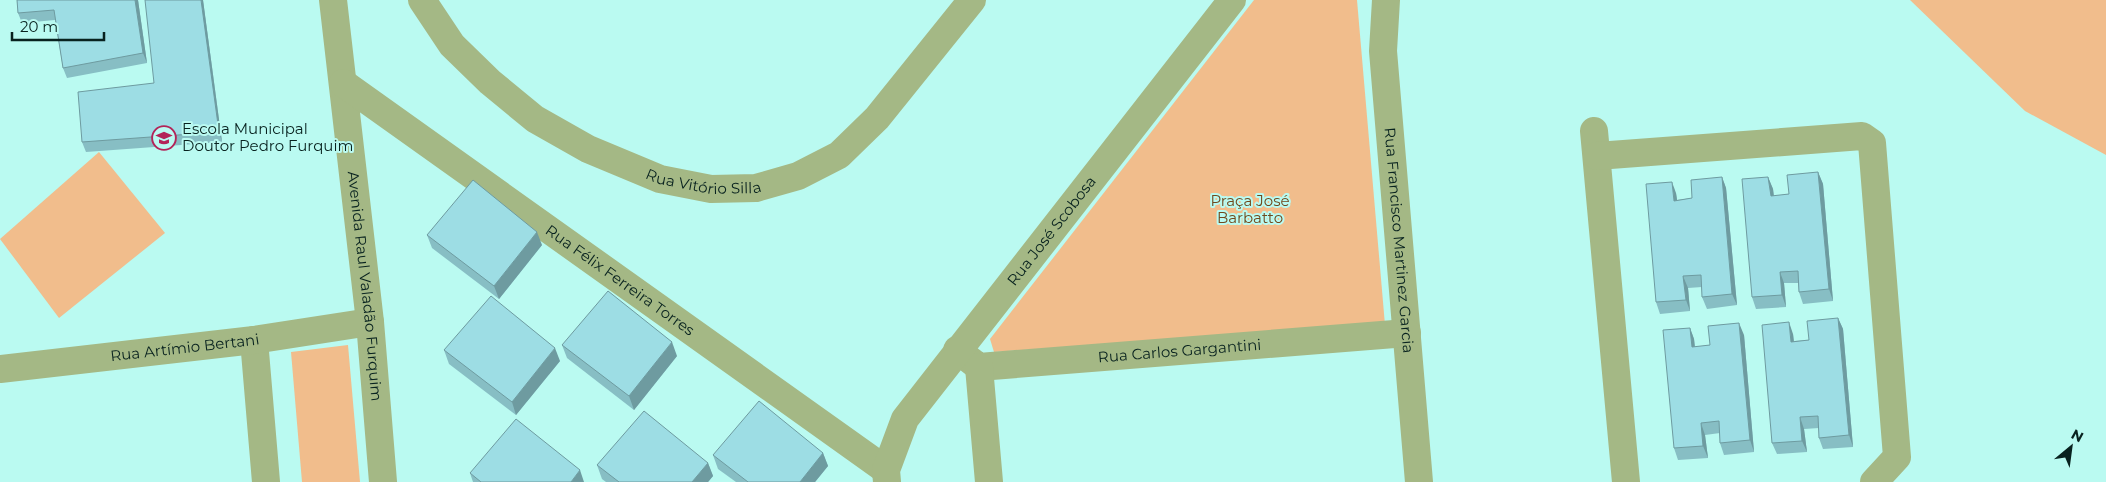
<svg xmlns="http://www.w3.org/2000/svg" width="2106" height="482" font-family="Montserrat,sans-serif">
  <style>
    .green { fill: #f1bd8c }
    .lines { fill: none; stroke-linecap: round; stroke-linejoin: round }
    .minor { stroke: #a4b885; stroke-width: 28 }
    .wall { fill: #87bec4 }
    .shaded-wall { fill: #6e9ba0 }
    .building { fill: #9ddde4; stroke: #6e9ba0 }
    .labels { text-anchor: middle; stroke-width: 4; stroke-linejoin: round; paint-order: stroke }
    .poi-label { font-size: 15px; fill: #08221f; stroke: #bafaf1; text-anchor: start }
    .street-label { font-size: 15px; fill: #08221f; stroke: #bafaf1 }
    .park-label { font-size: 15px; fill: #70491d; stroke: #bafaf1 }
  </style>
  <rect width="100%" height="100%" fill="#bafaf1"/>
  <g class="green">
    <polygon points="1254,0 1357,0 1385,325 994,352 990,339"/>
    <polygon points="1910,0 2106,0 2106,155 2025,111"/>
    <polygon points="99,152 165,233 59,318 0,239"/>
    <polygon points="348,345 360,482 302,482 291,352"/>
  </g>
  <g class="lines">
    <g class="minor">
      <path id="s1" d="M333 0 370 322 383 482"/>
      <path id="s2" d="M422 0 452 45 490 82 535 119 588 149 660 179 711 189 756 188 798 176 839 155 877 118 972 0"/>
      <path id="s3" d="M1386 0 1383 51 1419 482"/>
      <path id="s4" d="M343 83 886 470"/>
      <polyline points="1594,131 1626,482"/>
      <polyline points="1597,156 1862,136 1872,143 1897,457 1874,482"/>
      <polyline points="254,340 266,482"/>
      <path id="s5" d="M957 350 979 367 1407 333"/>
      <polyline points="979,367 989,482"/>
      <path id="s6" d="M0 369 254 340 370 322"/>
      <path id="s7" d="M887 482 886 470 905 419 1232 0"/>
    </g>
  </g>
  <g class="wall">
    <polygon points="17,0 138,0 147,63 67,78 63,68 55,20 22,23 18,13"/>
    <polygon points="203,0 222,142 86,152 82,142 154,83"/>
    <polygon points="1818,172 1823,184 1833,301 1803,304 1799,292 1798,283 1784,283 1786,307 1756,309 1752,297 1768,177 1773,189 1774,196 1789,194"/>
    <polygon points="1722,177 1726,188 1737,305 1707,309 1702,297 1702,287 1688,288 1690,311 1660,314 1656,302 1676,193 1677,200 1692,198"/>
    <polygon points="427,235 542,245 499,299 432,248"/>
    <polygon points="1838,318 1843,329 1853,447 1823,449 1819,438 1819,428 1804,429 1807,452 1777,454 1772,443 1793,334 1794,341 1809,340"/>
    <polygon points="1690,328 1694,339 1695,347 1710,345 1744,335 1754,452 1724,455 1720,443 1720,433 1705,435 1708,458 1678,460 1674,448"/>
    <polygon points="562,345 677,356 634,410 567,358"/>
    <polygon points="444,350 560,361 516,415 449,364"/>
    <polygon points="823,453 828,466 815,482 736,482 718,469 713,455"/>
    <polygon points="708,463 713,476 708,482 606,482 602,479 597,465"/>
    <polygon points="470,473 584,482 473,482"/>
  </g>
  <g class="shaded-wall">
    <polygon points="135,0 138,0 147,63 143,53"/>
    <polygon points="201,0 203,0 222,142 219,132"/>
    <polygon points="1818,172 1823,184 1833,301 1829,289"/>
    <polygon points="1722,177 1726,188 1737,305 1732,294"/>
    <polygon points="1768,177 1773,189 1775,208 1771,196"/>
    <polygon points="1672,182 1676,193 1679,213 1674,201"/>
    <polygon points="537,232 542,245 499,299 494,286"/>
    <polygon points="1780,272 1784,283 1786,307 1782,295"/>
    <polygon points="1683,276 1688,288 1690,311 1686,300"/>
    <polygon points="1838,318 1843,329 1853,447 1849,435"/>
    <polygon points="1789,322 1793,334 1795,354 1791,342"/>
    <polygon points="1739,323 1744,335 1754,452 1750,440"/>
    <polygon points="1690,328 1694,339 1696,359 1692,347"/>
    <polygon points="672,342 677,356 634,410 629,396"/>
    <polygon points="555,348 560,361 516,415 512,402"/>
    <polygon points="1800,417 1804,429 1807,452 1802,441"/>
    <polygon points="1701,423 1705,435 1708,458 1703,446"/>
    <polygon points="823,453 828,466 815,482 800,482"/>
    <polygon points="708,463 713,476 708,482 692,482"/>
    <polygon points="580,470 584,482 571,482"/>
  </g>
  <g class="building">
    <polygon points="17,0 135,0 143,53 63,68 54,10 18,13"/>
    <polygon points="145,0 201,0 219,132 82,142 78,92 154,83"/>
    <polygon points="1818,172 1829,289 1799,292 1798,271 1780,272 1782,295 1752,297 1742,179 1768,177 1771,196 1789,194 1787,175"/>
    <polygon points="1722,177 1732,294 1702,297 1701,275 1683,276 1686,300 1656,302 1646,184 1672,182 1674,201 1692,198 1691,180"/>
    <polygon points="473,180 537,232 494,286 427,235"/>
    <polygon points="608,291 672,342 629,396 562,345"/>
    <polygon points="491,296 555,348 512,402 444,350"/>
    <polygon points="1838,318 1849,435 1819,438 1818,416 1800,417 1802,441 1772,443 1762,325 1789,322 1791,342 1809,340 1807,321"/>
    <polygon points="1739,323 1750,440 1720,443 1719,421 1701,423 1703,446 1674,448 1663,330 1690,328 1692,347 1710,345 1708,326"/>
    <polygon points="759,401 823,453 800,482 748,482 713,455"/>
    <polygon points="644,411 708,463 692,482 619,482 597,465"/>
    <polygon points="516,419 580,470 571,482 481,482 470,473"/>
  </g>
  <defs>
    <g id="school-ring" transform="scale(1.25)"><circle r="9.5" fill="#bafaf1" stroke="#b32458" stroke-width="1.5"/><path d="M0-5L7-2L0 1L-7-2ZM-4 1L0 2.5L4 1V4Q0 6-4 4Z" fill="#b32458"/></g>
  </defs>
  <g fill-rule="evenodd">
    <use href="#school-ring" x="164" y="138"/>
  </g>
  <g class="labels">
    <g class="poi-label">
      <text x="182" y="134">Escola Municipal<tspan x="182" dy="17">Doutor Pedro Furquim</tspan></text>
    </g>
    <g class="street-label">
      <text dy="5" stroke="none"><textPath href="#s2" startOffset="348">Rua Vitório Silla</textPath></text>
      <text dy="5" stroke="none"><textPath href="#s7" startOffset="305">Rua José Scobosa</textPath></text>
      <text dy="5" stroke="none"><textPath href="#s3" startOffset="241">Rua Francisco Martinez Garcia</textPath></text>
      <text dy="5" stroke="none"><textPath href="#s4" startOffset="340">Rua Félix Ferreira Torres</textPath></text>
      <text dy="5" stroke="none"><textPath href="#s1" startOffset="288">Avenida Raul Valadão Furquim</textPath></text>
      <text dy="5" stroke="none"><textPath href="#s6" startOffset="186">Rua Artímio Bertani</textPath></text>
      <text dy="5" stroke="none"><textPath href="#s5" startOffset="229">Rua Carlos Gargantini</textPath></text>
    </g>
    <g class="park-label">
      <text x="1250" y="206">Praça José<tspan x="1250" dy="17">Barbatto</tspan></text>
    </g>
  </g>
  <g transform="translate(2071 447) rotate(29)" stroke="#bafaf1" stroke-width="4" paint-order="stroke">
  <path d="M0-4L9 19L0 12L-9 19Z" fill="#08221f"/>
  <text y="-8" font-size="14" font-weight="bold" text-anchor="middle" fill="#08221f">N</text>
  </g>
  <path d="M12 32v8h92v-8" fill="none" stroke="#08221f" stroke-width="2.5"/>
  <text x="20" y="32" font-size="15" fill="#08221f" stroke="#bafaf1" stroke-width="4" paint-order="stroke">20 m</text>
</svg>
